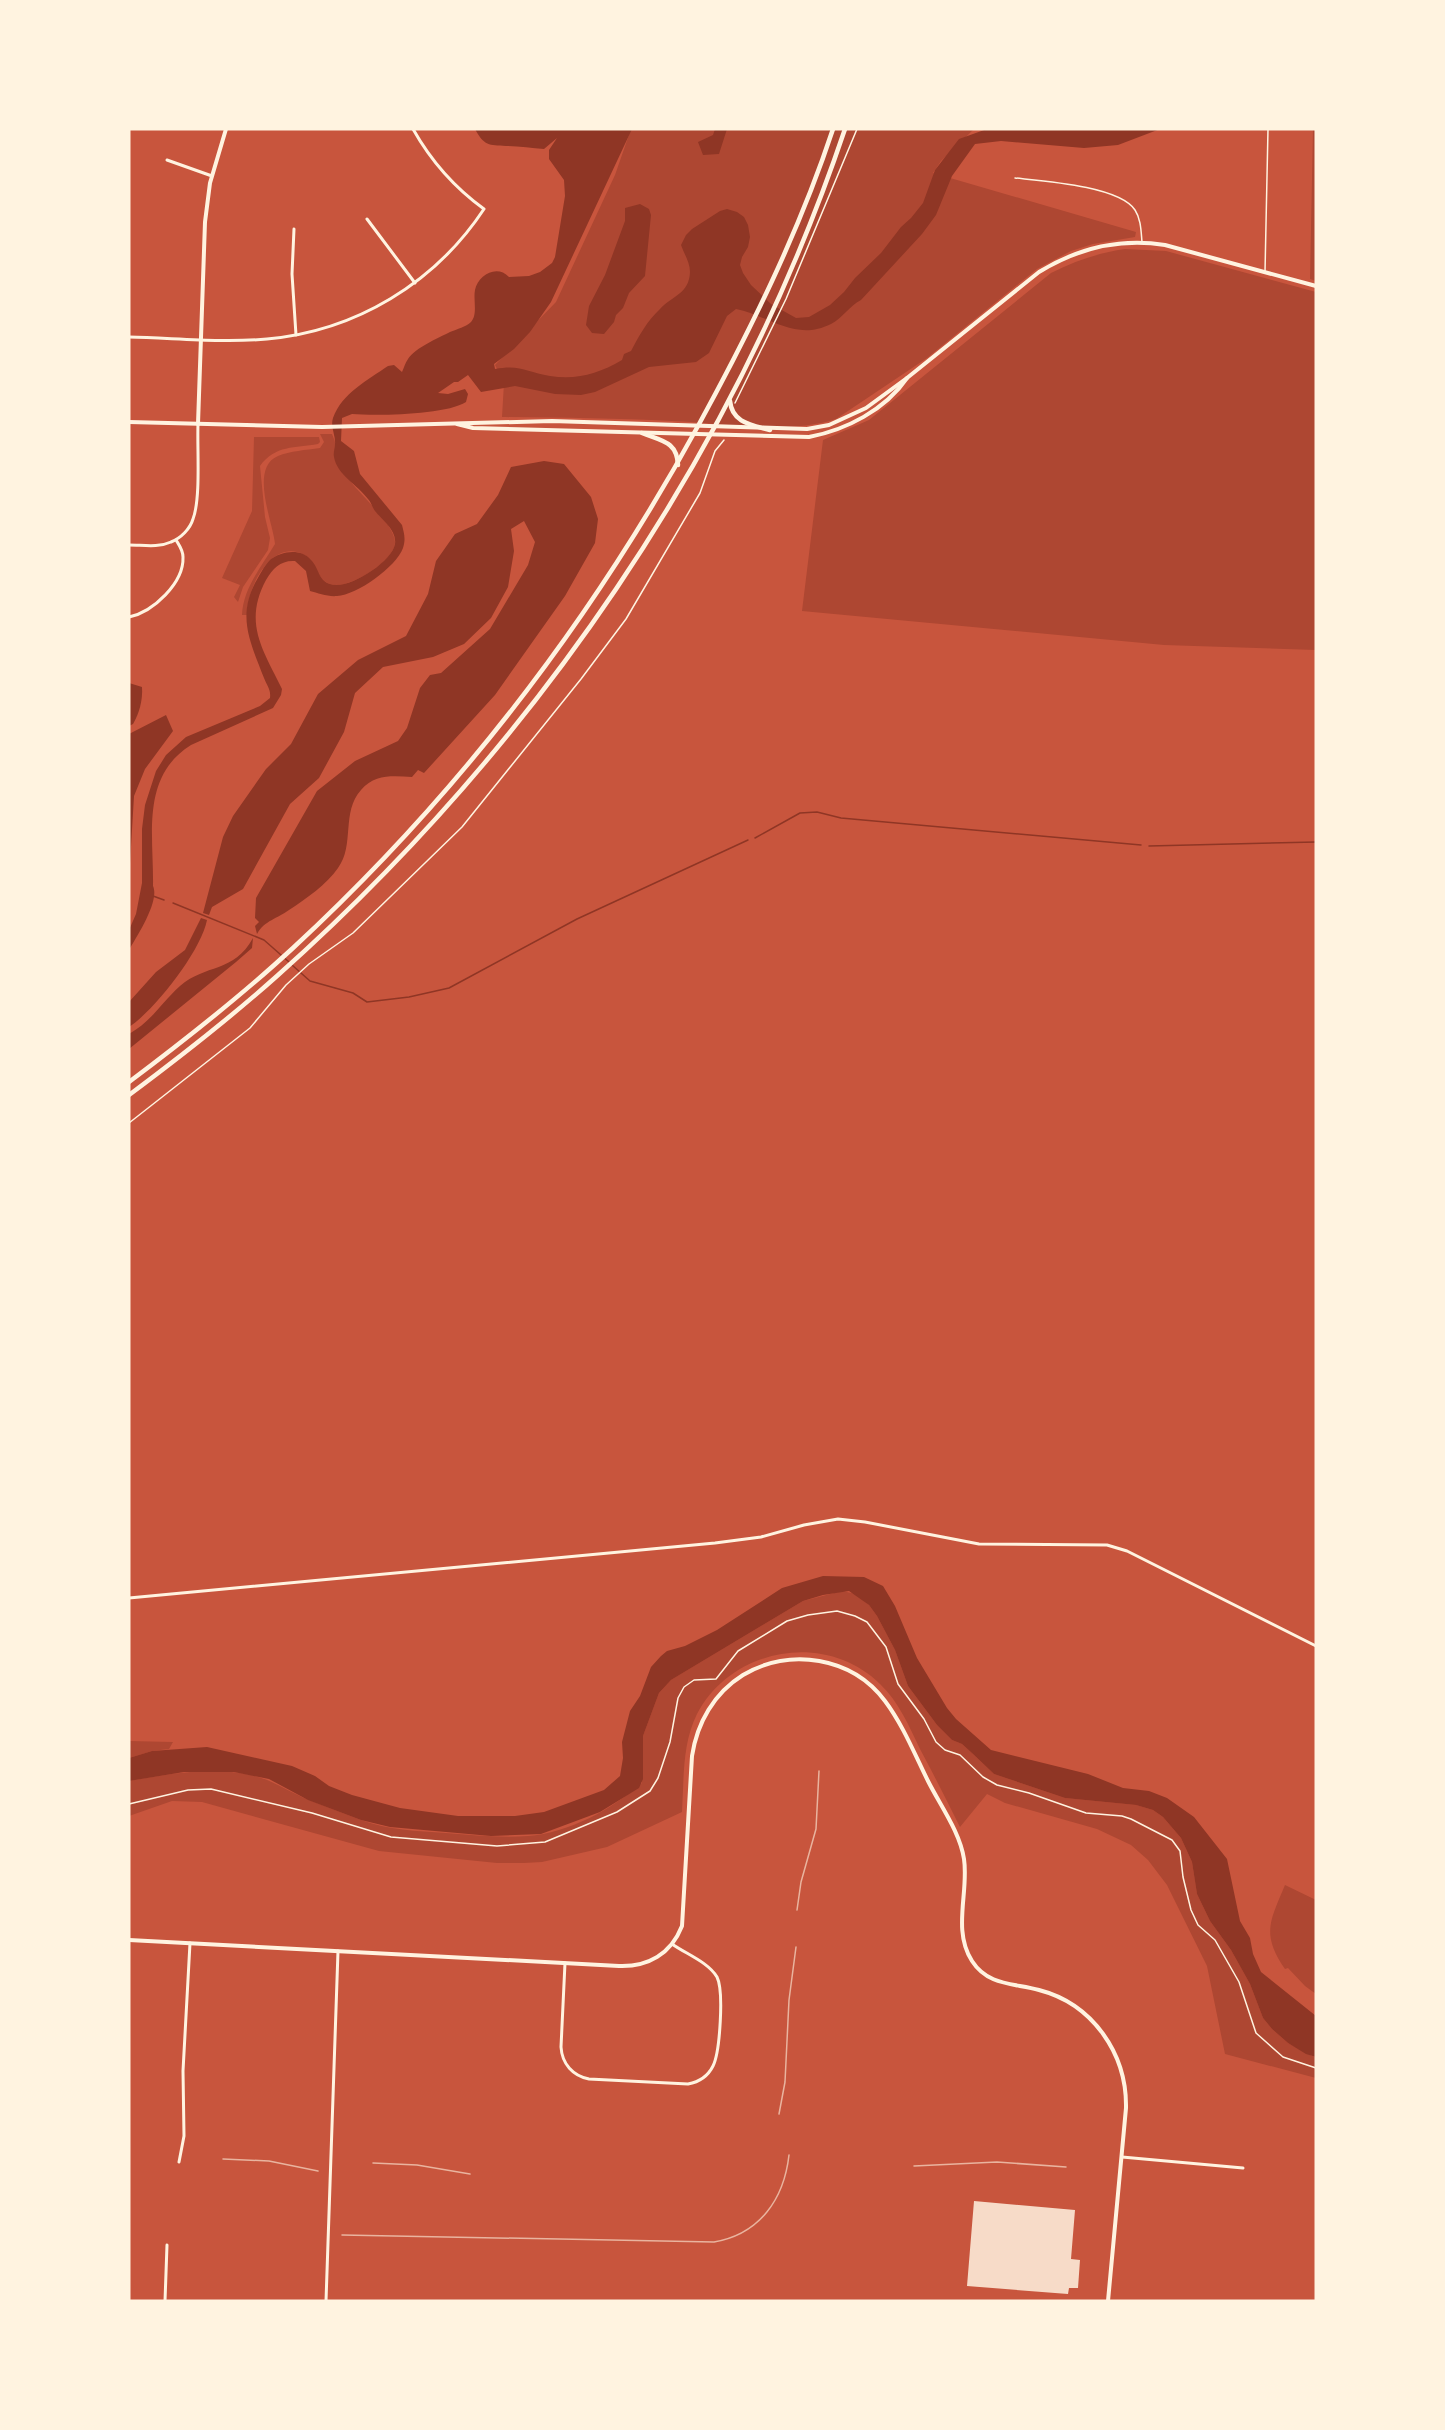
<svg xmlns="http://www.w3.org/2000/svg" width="1445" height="2430" font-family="Figtree,sans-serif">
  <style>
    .green { fill: #ae4732 }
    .water { fill: #8f3625 }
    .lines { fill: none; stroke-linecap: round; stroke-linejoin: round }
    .stream { stroke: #8f3625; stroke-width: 1.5 }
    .building { fill: #f7dbc8 }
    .path { stroke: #fff3e0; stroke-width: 1.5 }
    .service { stroke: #fff3e0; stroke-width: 1.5 }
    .minor { stroke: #fff3e0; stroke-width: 3 }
    .tertiary { stroke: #fff3e0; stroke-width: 4 }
    .primary { stroke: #fff3e0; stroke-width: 4.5 }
    .rail { stroke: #e9b49f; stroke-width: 1.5 }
  </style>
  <rect width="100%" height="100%" fill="#c8553d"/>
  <g class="green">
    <path d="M631 129H974L941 161 933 173 1136 232 1135 237 1093 244 1071 251 1037 269 927 358 836 419C786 435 725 423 672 421 616 418 559 418 502 417L504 383 495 365 556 302 615 175Z"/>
    <polygon points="1313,129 1316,129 1316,281 1310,279"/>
    <path d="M1125 249 1166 251 1316 292V650L1164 645 802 611 823 440 869 420 1051 273C1075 261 1098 253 1125 249Z"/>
    <path d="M320 434H332C338 447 340 466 347 477 357 492 396 525 395 543 394 561 347 591 330 584 316 579 317 561 303 554 270 539 246 590 247 615H242C243 588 262 566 275 544 273 522 249 468 278 456 290 451 306 450 320 448L324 442Z"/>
    <path d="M254 437H319L320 442 318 444C295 448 275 445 260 466L265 517 270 538 268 550 243 587 238 602 234 597 240 585 222 578 252 511Z"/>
    <path d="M842 1591 856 1594 869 1605 877 1616 895 1650 908 1686 937 1725 952 1740 962 1744 973 1754 994 1774 1065 1798 1136 1805 1153 1810 1163 1817 1181 1838 1192 1862 1197 1894 1210 1921 1231 1950 1250 1984 1263 2018 1272 2029 1288 2043 1312 2056 1316 2057V2078L1225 2054 1207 1966 1167 1885 1148 1860 1131 1845 1097 1829 1005 1803 987 1794 960 1827C947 1801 934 1775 920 1749 909 1726 899 1702 880 1684 826 1631 732 1647 697 1714 682 1744 684 1779 682 1812L607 1847 542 1862 524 1863H497L379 1851 202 1802 172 1801 129 1816V1781C170 1774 210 1766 251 1775 273 1780 289 1792 309 1800 326 1807 343 1813 361 1820 388 1830 417 1831 446 1833 473 1835 501 1838 528 1836 569 1833 612 1809 642 1783L643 1736 659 1693 671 1680 803 1601Z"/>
    <polygon points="129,1741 173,1742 169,1749 152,1751 129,1758"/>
    <path d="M1285 1885 1316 1900V1994L1305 1986 1288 1968 1285 1969C1261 1934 1270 1921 1285 1885Z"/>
  </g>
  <g class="water">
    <path d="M475 129H632L551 302 530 332 514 349 494 364 495 369C520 364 527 372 550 376 577 380 598 374 622 360L624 354 631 351C639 336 647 321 660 309 673 295 689 294 690 272 690 262 684 254 681 245L686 235 692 229 720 211 727 209 737 212 744 217 748 225 750 237 748 247 742 257 740 265 743 273 751 285 771 304 796 318 809 317 830 305 844 292 855 278 881 253 901 227 911 218 923 203 935 170 959 139 987 129H1160L1118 145 1084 148 1001 141 975 144 952 176 936 215 922 234 861 300C849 306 843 318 831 324 795 342 770 316 736 309L727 316 709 353 696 362 649 367 595 392 581 395 555 394 515 386 481 392 468 375 458 382H454L438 393 448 394 465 389 468 394 466 402C446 415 376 416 352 414L342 418 341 441 354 451 360 474 402 525C404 533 406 539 403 548 396 567 357 595 337 596 328 597 318 593 310 591L306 571 295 561C281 560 273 568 266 580 243 623 263 650 282 689L281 695 273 708 191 745C140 777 154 836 153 886 160 901 137 936 129 950V930L136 914 142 883V829L145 805 156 771 166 755 186 737 260 706 270 698C271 689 267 686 264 678 251 644 237 618 255 583 260 575 263 567 270 560 281 551 301 548 311 560 319 568 318 580 330 584 347 591 392 562 395 544 397 530 382 520 375 511 372 507 371 502 368 499 358 485 337 475 334 457 333 452 335 449 335 444 336 436 330 427 333 418 342 393 368 380 388 366L394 365 402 372C404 368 405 363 408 359 415 348 438 338 450 332 457 329 466 327 471 322 478 314 473 300 475 290 478 275 497 264 509 277L529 276 540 272 552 263 555 257 565 196 564 180 549 159V150L557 138 544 149C532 148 518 146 506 146 489 145 484 146 475 129Z"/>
    <polygon points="715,129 727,129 719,154 703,155 698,142 713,135"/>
    <polygon points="640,204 649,209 651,215 645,276 629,293 623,308 616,315 614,322 604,334 592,333 586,325 589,306 605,275 625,221 625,208"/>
    <path d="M544 461 564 464 591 497 598 519 595 543 565 596 495 695 424 773 418 770 412 777C392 776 375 774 361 790 341 812 355 845 338 868 327 884 306 899 289 910 277 919 265 920 257 934L255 926 259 922 255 918 256 898 317 791 355 761 398 741 407 728 420 688 430 675 441 673 490 629 528 565 535 542 524 521 511 529 514 551 508 587 491 618 464 644 433 657 383 667 355 693 344 732 319 778 290 804 243 889 212 907 209 915 203 913 223 837 233 816 266 769 291 744 318 694 358 660 406 636 428 594 436 561 455 534 477 524 498 495 511 467Z"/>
    <path d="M129 683 142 687C143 700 139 714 133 724L129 726Z"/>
    <polygon points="166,715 173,731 145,769 134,796 129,880 129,734"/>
    <path d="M201 918 207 920C201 951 155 1010 129 1027V1002L156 972 185 950Z"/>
    <path d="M253 938 252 948 236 962 129 1049V1034C152 1021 161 1003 180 986 205 964 234 973 253 938Z"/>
    <polygon points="823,1576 864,1577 883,1586 895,1606 917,1658 947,1708 956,1719 991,1750 1088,1774 1123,1788 1149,1791 1167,1798 1194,1817 1227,1859 1240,1921 1250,1938 1253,1954 1261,1972 1316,2016 1316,2057 1306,2054 1288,2043 1272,2029 1263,2018 1250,1984 1231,1950 1210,1921 1197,1894 1192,1862 1181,1838 1163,1817 1153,1810 1136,1805 1065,1798 994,1774 973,1754 962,1744 952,1740 937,1725 908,1686 895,1650 877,1616 869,1605 849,1591 823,1595 803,1601 671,1680 659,1693 643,1736 643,1779 639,1788 600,1812 541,1834 491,1836 390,1827 361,1820 308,1800 269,1779 234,1772 184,1772 129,1781 129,1758 152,1751 207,1747 292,1766 315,1776 329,1786 352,1795 400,1808 458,1816 515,1816 544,1812 604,1790 620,1776 623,1758 622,1742 630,1711 640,1696 651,1667 661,1656 667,1651 685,1646 717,1630 782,1588"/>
  </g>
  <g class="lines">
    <g class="stream">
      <polyline points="755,838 800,813 817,812 841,818 1141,845"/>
      <polyline points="1149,846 1316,842"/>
      <polyline points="153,896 164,900"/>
      <polyline points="173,903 264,940 289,962"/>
      <polyline points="292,965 310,981 353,993 367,1002 409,997 449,988 577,919 748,840"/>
    </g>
  </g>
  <polygon class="building" points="974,2201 1075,2210 1071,2259 1080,2260 1078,2288 1069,2288 1068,2294 967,2286"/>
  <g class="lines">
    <g class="path">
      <polyline points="735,403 786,299 857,129"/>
      <polyline points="129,1123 250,1028 286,985 309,964 353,933 462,827 581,679 626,619 700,493 715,451 724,440"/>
      <polyline points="129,1804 188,1790 211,1789 312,1813 391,1837 497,1846 545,1842 617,1812 650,1791 658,1778 670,1742 678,1698 684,1687 694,1680 716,1679 738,1651 787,1621 808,1615 837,1611 855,1616 867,1622 886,1647 898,1684 924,1719 936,1742 945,1750 960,1755 983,1777 997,1785 1029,1793 1086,1813 1122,1816 1131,1819 1172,1840 1180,1851 1183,1877 1191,1910 1198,1925 1215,1940 1239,1982 1256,2033 1283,2057 1316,2068"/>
    </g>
    <g class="service">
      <path d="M1015 178C1043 181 1119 186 1135 210 1141 219 1141 231 1142 242"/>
      <polyline points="1265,272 1268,129"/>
    </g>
    <g class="minor">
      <polyline points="167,160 212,176"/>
      <polyline points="367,219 415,283"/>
      <polyline points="294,229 292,274 296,335"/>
      <path d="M129 337C175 338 222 343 267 339 356 331 435 283 484 209 455 188 431 161 413 129"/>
      <path d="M129 545C143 545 158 548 171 542 181 538 190 529 193 519 201 498 197 448 198 424"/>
      <path d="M129 617C153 612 184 583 183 557 183 550 179 545 176 540"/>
      <polyline points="129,1598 715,1543 761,1537 804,1525 838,1519 865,1522 979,1544 1107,1545 1127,1551 1316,1646"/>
      <path d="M565 1963 561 2047C562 2064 573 2076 589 2079L688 2084C699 2082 708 2076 713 2066 720 2052 724 1991 717 1977 708 1962 686 1954 672 1944"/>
      <polyline points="1122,2157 1243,2168"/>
      <polyline points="179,2162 184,2136 183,2071 190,1943"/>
      <polyline points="165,2301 167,2245"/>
      <polyline points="326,2301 338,1951"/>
    </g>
    <g class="tertiary">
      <path d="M129 422 322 427 552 421 807 429 829 425 866 408 907 378 1039 272C1078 248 1120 238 1165 245L1316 286"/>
      <polyline points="198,424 205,222 210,183 226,129"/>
      <path d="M457 424 473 428 809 437C846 430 885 410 907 378"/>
      <path d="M129 1940 619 1966C648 1967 671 1954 682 1926L692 1756C697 1723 714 1693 743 1675 790 1647 852 1657 885 1701 903 1725 915 1755 928 1781 940 1805 960 1832 964 1859 969 1892 952 1930 972 1961 988 1986 1014 1983 1039 1990 1093 2004 1127 2054 1126 2108L1108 2301"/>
    </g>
    <g class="primary">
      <path d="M730 401C732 423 752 425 770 430"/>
      <path d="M642 433C661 441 677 441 678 465"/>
      <path d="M129 1082C185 1040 241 996 293 948 456 797 592 620 698 426 750 331 799 232 833 129"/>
      <path d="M129 1095C180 1057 230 1018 277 976 534 747 735 455 845 129"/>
    </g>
    <g class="rail">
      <polyline points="797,1910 801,1882 816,1829 819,1771"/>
      <polyline points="779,2114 785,2082 789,2000 796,1947"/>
      <polyline points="223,2159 269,2161 318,2171"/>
      <polyline points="373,2163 417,2165 470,2174"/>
      <polyline points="914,2166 997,2162 1066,2167"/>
      <path d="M342 2235 714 2242C760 2234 784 2199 789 2155"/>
    </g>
  </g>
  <rect width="1445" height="2430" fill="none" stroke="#fff3e0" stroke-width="261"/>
</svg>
